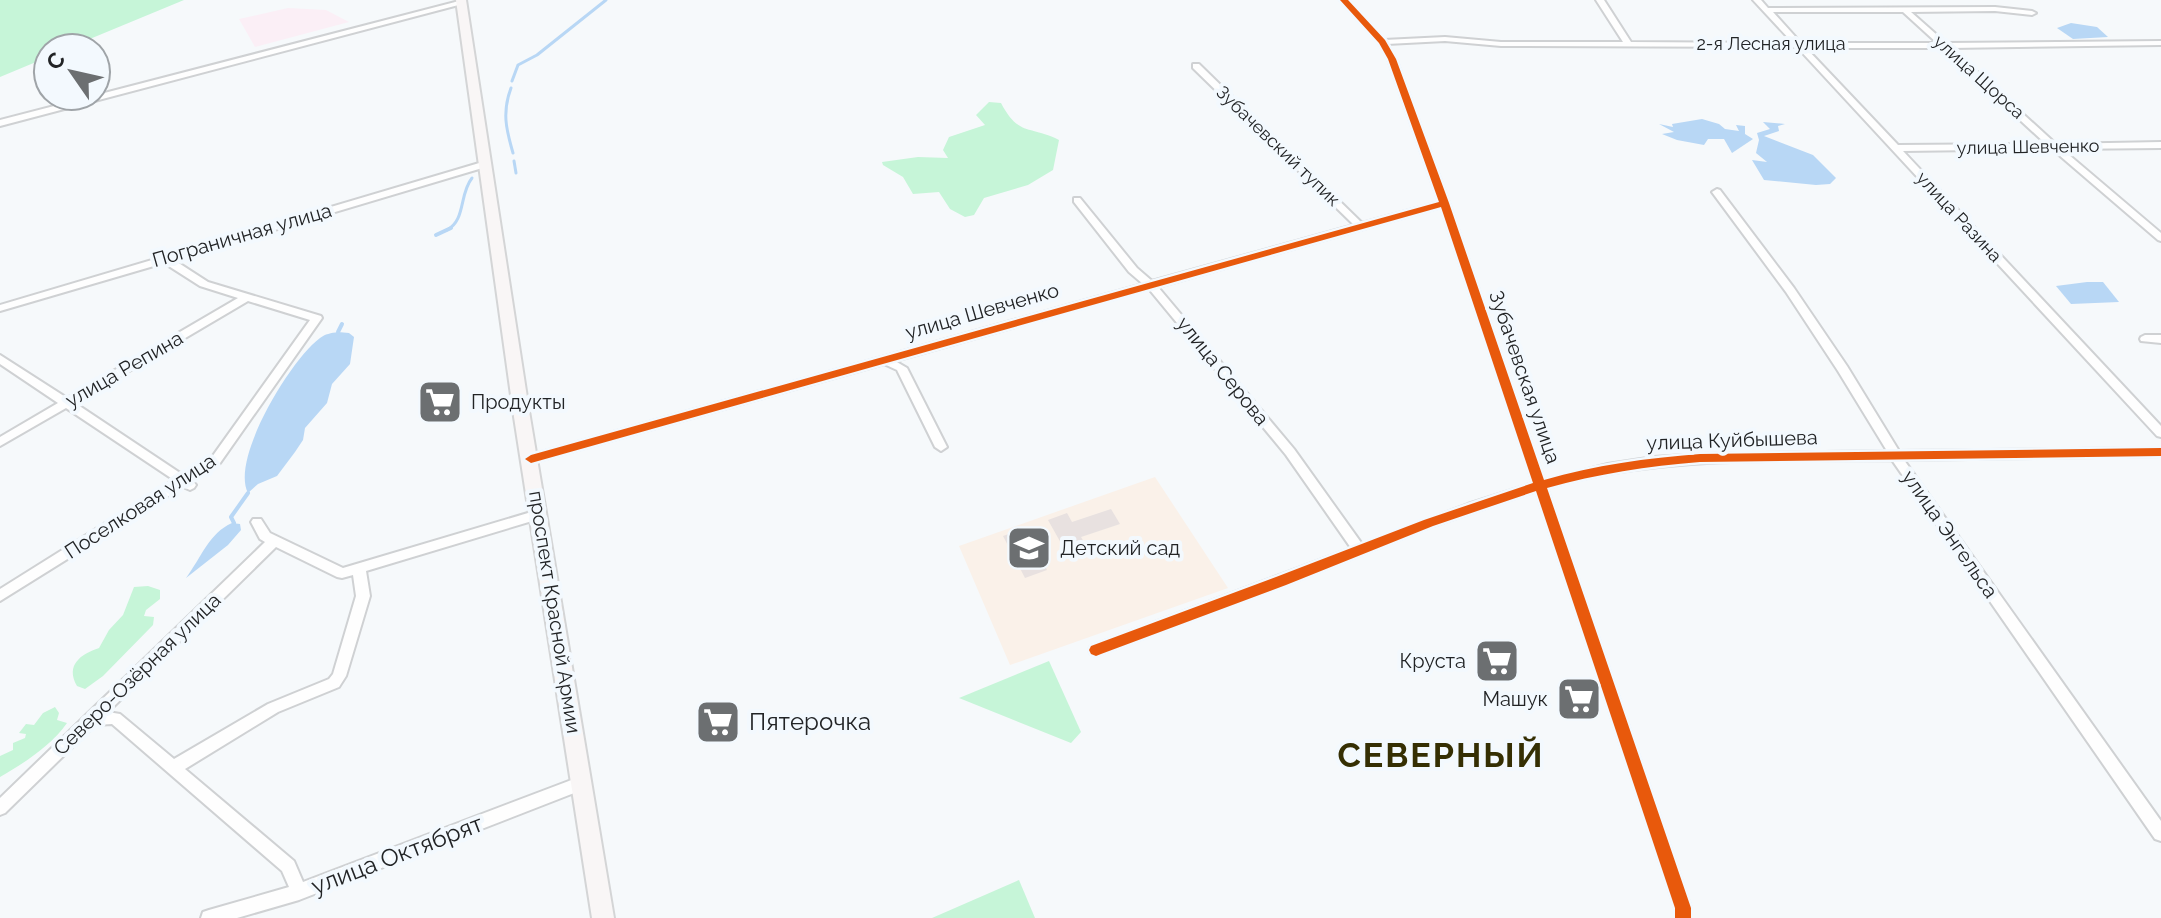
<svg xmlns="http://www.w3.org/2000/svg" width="2161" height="918" font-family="Raleway,sans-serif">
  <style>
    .commercial { fill: #fbeff6 }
    .education { fill: #faf1e9 }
    .green { fill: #c6f5d8 }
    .water { fill: #b8d7f5 }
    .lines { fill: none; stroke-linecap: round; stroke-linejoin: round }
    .stream-far1 { stroke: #b8d7f5; stroke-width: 3 }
    .stream { stroke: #b8d7f5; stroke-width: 4 }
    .building { fill: #e8e1e0 }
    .minor-casing { stroke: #cfd1d3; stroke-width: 4 }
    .major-casing { stroke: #d4d5d6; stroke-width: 4 }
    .minor { fill: #fefefe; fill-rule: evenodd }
    .major { fill: #f9f6f6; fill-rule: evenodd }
    .cycleway-casing { stroke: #f3f9fe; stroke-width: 5 }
    .cycleway { fill: #e8590c; fill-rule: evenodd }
    .labels { text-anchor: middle; stroke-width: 8; stroke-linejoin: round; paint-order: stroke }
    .far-street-label { font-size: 18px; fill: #222426; stroke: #f3f9fe }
    .street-label { font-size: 20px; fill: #222426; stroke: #f3f9fe }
    .poi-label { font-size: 20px; fill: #222426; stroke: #f3f9fe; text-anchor: start }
    .near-poi-label { font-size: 24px; fill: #222426; stroke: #f3f9fe; text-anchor: start }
    .near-street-label { font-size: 24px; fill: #222426; stroke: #f3f9fe }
    .near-district-label { font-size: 34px; font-weight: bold; letter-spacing: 2px; fill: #352f03; stroke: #f3f9fe }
  </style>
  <rect width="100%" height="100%" fill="#f6f9fb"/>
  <polygon class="commercial" points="288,8 326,10 349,22 255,47 239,19"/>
  <polygon class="education" points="1155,477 1228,588 1010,665 959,546"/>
  <g class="green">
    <polygon points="0,0 184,0 68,48 48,48 48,57 0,77"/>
    <path d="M989 102 1001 103C1019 137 1029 125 1059 140L1053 170 1028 185 984 198 974 215 965 217 950 209 939 192 913 194 903 177 883 165 882 162 918 157 948 158 943 150 949 137 985 125 976 115Z"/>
    <path d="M148 586 160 590V599L146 610 144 616 154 617 153 625 103 676 85 689 77 686C65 665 81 654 99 648L109 630 123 615 134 587Z"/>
    <polygon points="1049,661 1081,732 1071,743 959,698"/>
    <path d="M55 707 59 713 57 720 67 723C51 746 24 763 0 777V756L13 750V743L25 738 26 734 19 733 26 724 34 725 43 713Z"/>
    <polygon points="1019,880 1035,918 932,918"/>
  </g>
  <g class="water">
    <polygon points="2071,23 2097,27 2108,37 2073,39 2057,28"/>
    <polygon points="1702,119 1719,124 1725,129 1739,131 1736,125 1745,126 1745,134 1753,139 1732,153 1724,139 1708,139 1704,145 1677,140 1662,134 1674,132 1659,124 1673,127 1672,124"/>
    <polygon points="1763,122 1785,124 1778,126 1779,131 1764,136 1813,155 1836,178 1830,184 1816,185 1764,180 1752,160 1767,162 1756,153 1759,140 1757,133 1770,129"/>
    <polygon points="2087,282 2103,282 2119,302 2071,304 2056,286"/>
    <path d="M338 332 349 333 354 337 350 364 332 384 327 403 305 428 303 440 295 452 277 476 258 484 248 493C230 459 291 359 320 338 325 334 331 333 338 332Z"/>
    <path d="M232 523 240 524 241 530 228 545 186 578C201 558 209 533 232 523Z"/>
  </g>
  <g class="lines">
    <g class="stream-far1">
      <polyline points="512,81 518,65 537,55 606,0"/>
      <path d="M511 88C502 112 506 129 513 153"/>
      <polyline points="514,161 516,173"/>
      <path d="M447 230C466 220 459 194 472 178"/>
    </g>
    <g class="stream">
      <polyline points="436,235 451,228"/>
      <polyline points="338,332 342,324"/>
      <polyline points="234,523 231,517 248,493"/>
    </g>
  </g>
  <g class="building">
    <polygon points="1111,509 1120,524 1081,537 1091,554 1071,561 1048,520 1067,513 1072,522"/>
    <polygon points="1026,528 1047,570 1025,578 1003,536"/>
  </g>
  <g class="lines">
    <g class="minor-casing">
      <g id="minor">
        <path d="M1340 0H1348L1384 40 1445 37 1501 42H1623L1596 0H1604L1631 42 1793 43 1753 0H1761L1768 8 1995 7 2032 11 2036 13 2032 15 1995 11 1911 12 1946 43 2161 41V45L1951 48 2056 144 2161 142V148L2062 149 2161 233V241L2158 240 2052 149 1903 151 2161 426V437L2157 436 1797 47 1501 46 1445 41 1387 44 1396 59 1449 203 1544 480 1608 464 1654 457 1700 454 1887 451 1838 371 1786 292 1712 192 1717 189 1720 190 1794 288 1847 366 1899 451 2161 448V456L1904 460 2161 821V841L2155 839 1892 460C1776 461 1659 456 1547 488L1691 908V918H1675V908L1536 491 1433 526 1286 585 1101 654 1096 656 1091 654 1089 650 1091 646 1351 548 1286 455 1149 289 895 361 907 368 947 447 941 451 935 447 897 370 884 364 531 463 525 459 531 455 1143 284 1129 272 1074 202V198H1080L1137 268 1152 281 1354 225 1193 68V64H1199L1362 223 1439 202 1388 59 1379 43ZM1773 12H1903L1937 43H1801ZM1806 48H1942L2046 144 1898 145ZM1441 207 1533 483 1468 504 1362 544 1294 449 1158 287Z"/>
        <polygon points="459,1 466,3 0,126 0,120"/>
        <path d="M486 161 489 162V166L174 260 208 282 321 316 322 318 220 463 193 481 196 485 194 488 190 490 183 487 0 601V589L174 480 66 408 0 446V437L58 403 0 364V355L67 398 238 298 200 286 164 263 0 311V305ZM248 301 310 320 212 457 183 475 75 403Z"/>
        <polygon points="2145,335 2161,335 2161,343 2141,341 2140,339 2141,337"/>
        <path d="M538 510 542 512 544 515 542 518 366 571 370 596 346 676 339 687 278 712 185 769 294 861 303 882 582 776 587 778 590 783 587 788 299 900 237 918H201L203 912 209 910 289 887 282 871 112 724 95 725 5 813 0 815V798L265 542 260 539 251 522 253 519H261L270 533 343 568ZM276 547 337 577 342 578 353 575 356 596 333 674 329 679 268 704 174 759 120 714 108 712Z"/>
      </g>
    </g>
    <g class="major-casing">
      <polygon id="major" points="456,0 466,0 530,417 614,918 592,918 514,417"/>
    </g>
    <use href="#minor" class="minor"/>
    <use href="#major" class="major"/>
    <g class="cycleway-casing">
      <path id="cycleway" d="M1340 0H1348L1385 40 1396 59 1449 203 1544 480C1595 465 1647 458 1700 454L2161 448V456L1700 462C1648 466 1597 474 1547 488L1691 908V918H1675V908L1536 491 1433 526 1286 585 1101 654 1096 656 1091 654 1089 650 1091 646 1276 577 1424 520 1533 483 1441 207 531 463 525 459 531 455 1439 202 1388 59 1379 43Z"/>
    </g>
    <use href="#cycleway" class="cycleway"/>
  </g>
  <defs>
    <g id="supermarket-square" transform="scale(2.3)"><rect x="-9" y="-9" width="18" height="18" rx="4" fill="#6c6f71" stroke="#f3f9fe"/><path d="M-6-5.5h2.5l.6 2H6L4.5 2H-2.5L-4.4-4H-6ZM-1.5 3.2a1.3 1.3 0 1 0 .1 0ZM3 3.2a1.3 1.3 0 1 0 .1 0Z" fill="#fff"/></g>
    <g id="school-square" transform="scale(2.3)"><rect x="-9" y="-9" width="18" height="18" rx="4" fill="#6c6f71" stroke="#f3f9fe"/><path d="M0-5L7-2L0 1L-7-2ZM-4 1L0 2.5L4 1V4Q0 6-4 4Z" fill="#fff"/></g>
  </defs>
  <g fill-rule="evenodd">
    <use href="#supermarket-square" x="440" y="402"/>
    <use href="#school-square" x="1029" y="548"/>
    <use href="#supermarket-square" x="1497" y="661"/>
    <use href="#supermarket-square" x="1579" y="699"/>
    <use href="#supermarket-square" x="718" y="722"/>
  </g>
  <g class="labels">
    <g class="far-street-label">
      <text x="1771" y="50">2-я Лесная улица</text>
      <text transform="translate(1979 77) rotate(42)" y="6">улица Щорса</text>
      <text transform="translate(1278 146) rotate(44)" y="6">Зубачевский тупик</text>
      <text transform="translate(2028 147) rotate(-1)" y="6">улица Шевченко</text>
      <text transform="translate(1959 217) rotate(47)" y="6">улица Разина</text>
    </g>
    <g class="street-label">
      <text transform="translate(242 235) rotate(-16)" y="7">Пограничная улица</text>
      <text transform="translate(982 311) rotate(-16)" y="7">улица Шевченко</text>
      <text transform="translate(124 369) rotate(-30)" y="7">улица Репина</text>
      <text transform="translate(1223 371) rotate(51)" y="7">улица Серова</text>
      <text transform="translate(1525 377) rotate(71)" y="7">Зубачевская улица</text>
      <text transform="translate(1732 440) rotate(-2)" y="7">улица Куйбышева</text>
      <text transform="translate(140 506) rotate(-33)" y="7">Поселковая улица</text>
      <text transform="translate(1950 534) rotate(55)" y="7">улица Энгельса</text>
      <text transform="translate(555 612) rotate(81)" y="7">проспект Красной Армии</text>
      <text transform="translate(137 674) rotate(-44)" y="7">Северо-Озёрная улица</text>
    </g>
    <g class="poi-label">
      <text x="471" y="409">Продукты</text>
      <text x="1060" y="555">Детский сад</text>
      <text x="1466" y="668" text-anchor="end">Круста</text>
      <text x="1548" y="706" text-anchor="end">Машук</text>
    </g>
    <g class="near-poi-label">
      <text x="749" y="730">Пятерочка</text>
    </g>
    <g class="near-street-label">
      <text transform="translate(397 855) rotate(-21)" y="8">улица Октябрят</text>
    </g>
    <g class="near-district-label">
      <text x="1441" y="767">СЕВЕРНЫЙ</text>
    </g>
  </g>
  <g transform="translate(72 72) rotate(304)"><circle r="38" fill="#f3f9fe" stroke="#9fa4a8" stroke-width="2"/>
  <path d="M0-6L14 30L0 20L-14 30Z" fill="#6c6f71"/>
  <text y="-12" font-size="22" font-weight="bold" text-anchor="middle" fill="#222426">С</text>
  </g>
</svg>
